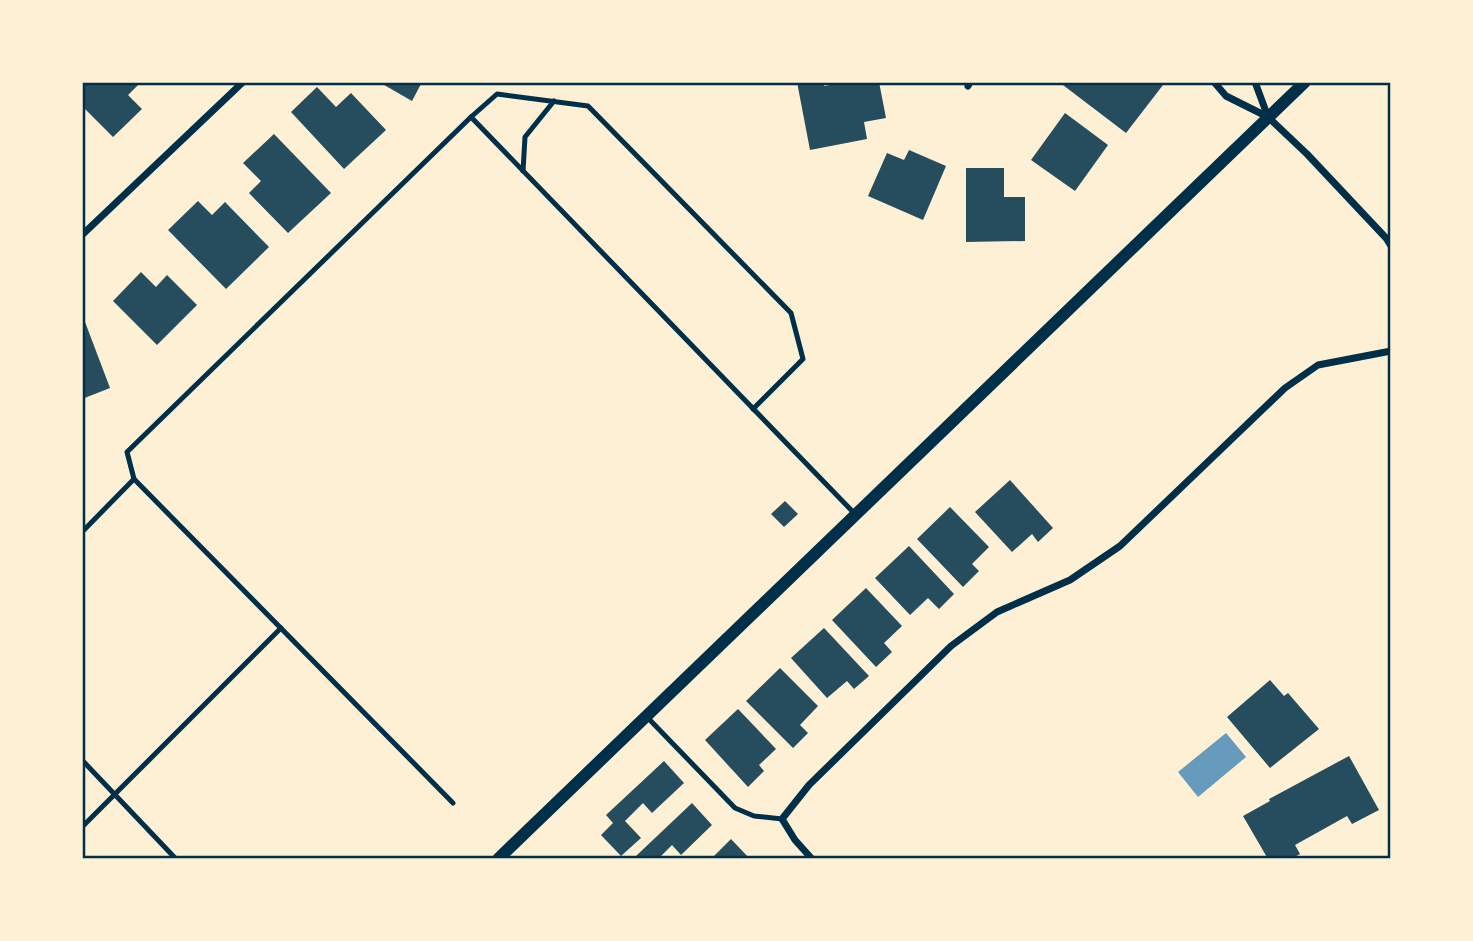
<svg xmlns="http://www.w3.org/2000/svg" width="1473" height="941" font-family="'Source Serif 4',serif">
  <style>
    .water { fill: #669bbc }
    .building { fill: #264d5e }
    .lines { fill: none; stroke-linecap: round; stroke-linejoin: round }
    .service { stroke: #003049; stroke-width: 5 }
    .minor { stroke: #003049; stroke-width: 7 }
    .tertiary { stroke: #003049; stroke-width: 12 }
    .neatline { fill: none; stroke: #003049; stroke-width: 2.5 }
  </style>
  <rect width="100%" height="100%" fill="#fdf0d5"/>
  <polygon class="water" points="1226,733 1246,757 1198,797 1178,772"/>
  <g class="building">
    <polygon points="82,82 141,82 128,95 142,109 113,137 82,106"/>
    <polygon points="379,82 422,82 412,101"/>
    <polygon points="797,82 824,82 824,86 847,82 879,82 886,118 864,122 867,139 810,150"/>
    <polygon points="1059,82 1160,82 1163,85 1126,133"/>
    <polygon points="317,87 336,107 351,93 386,130 344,169 291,112"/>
    <polygon points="1065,113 1108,145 1075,191 1031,160"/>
    <polygon points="274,134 331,193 288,233 249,193 261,181 243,163"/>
    <polygon points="909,150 946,166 923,220 868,196 887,153 904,160"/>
    <polygon points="966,168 1004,168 1004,197 1025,197 1025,241 966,242"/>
    <polygon points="198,201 212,215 225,202 269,247 226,289 168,230"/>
    <polygon points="141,272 156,287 167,275 197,305 157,345 113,301"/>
    <polygon points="82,314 110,388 82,399"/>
    <polygon points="1010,480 1053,528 1038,542 1032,534 1012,552 975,512"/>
    <polygon points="785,501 798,514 784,527 771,514"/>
    <polygon points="950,507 989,547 972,564 979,571 963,587 917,539"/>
    <polygon points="909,546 954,594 939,609 928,598 910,615 875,578"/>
    <polygon points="866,588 902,626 884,643 892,652 876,667 832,620"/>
    <polygon points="824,628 869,676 854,689 847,681 827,698 791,658"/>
    <polygon points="780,668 818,706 800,725 808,733 793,748 746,701"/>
    <polygon points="1270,680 1284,696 1288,693 1319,729 1270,768 1227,717"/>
    <polygon points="738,709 776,749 759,765 764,771 748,787 705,740"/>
    <polygon points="1349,756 1379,810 1352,824 1347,816 1295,845 1300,854 1291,859 1268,859 1243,816 1270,801 1269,799"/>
    <polygon points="664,761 684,783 652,813 643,803 625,821 641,838 621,856 601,835 613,823 606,815"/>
    <polygon points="692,803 712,825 681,855 672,845 658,859 638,859 636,856"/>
    <polygon points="731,839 750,859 711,859"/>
  </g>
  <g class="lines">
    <g class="service">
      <polyline points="471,117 497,94 588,106 791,313 803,359 753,409"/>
      <polyline points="523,171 525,137 554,101"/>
      <polyline points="134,479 453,803"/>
      <polyline points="82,532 134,479 127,452 471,117 855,514"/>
      <polyline points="647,717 735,808 754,816 782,819"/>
      <polyline points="82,760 176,859"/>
      <polyline points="82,827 281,628"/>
    </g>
    <g class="minor">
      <polyline points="1214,82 1226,96 1268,117 1307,154 1386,238 1391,246"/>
      <polyline points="1255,82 1268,117"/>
      <polyline points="968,86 970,82"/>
      <polyline points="82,235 243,82"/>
      <polyline points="812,859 795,840 782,819 809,785 951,646 997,612 1070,580 1120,546 1285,388 1318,365 1391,351"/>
    </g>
    <polyline class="tertiary" points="498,859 1305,82"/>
  </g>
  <rect width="1473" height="941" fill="none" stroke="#fdf0d5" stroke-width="168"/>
  <rect x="84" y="84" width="1305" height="773" class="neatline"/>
</svg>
